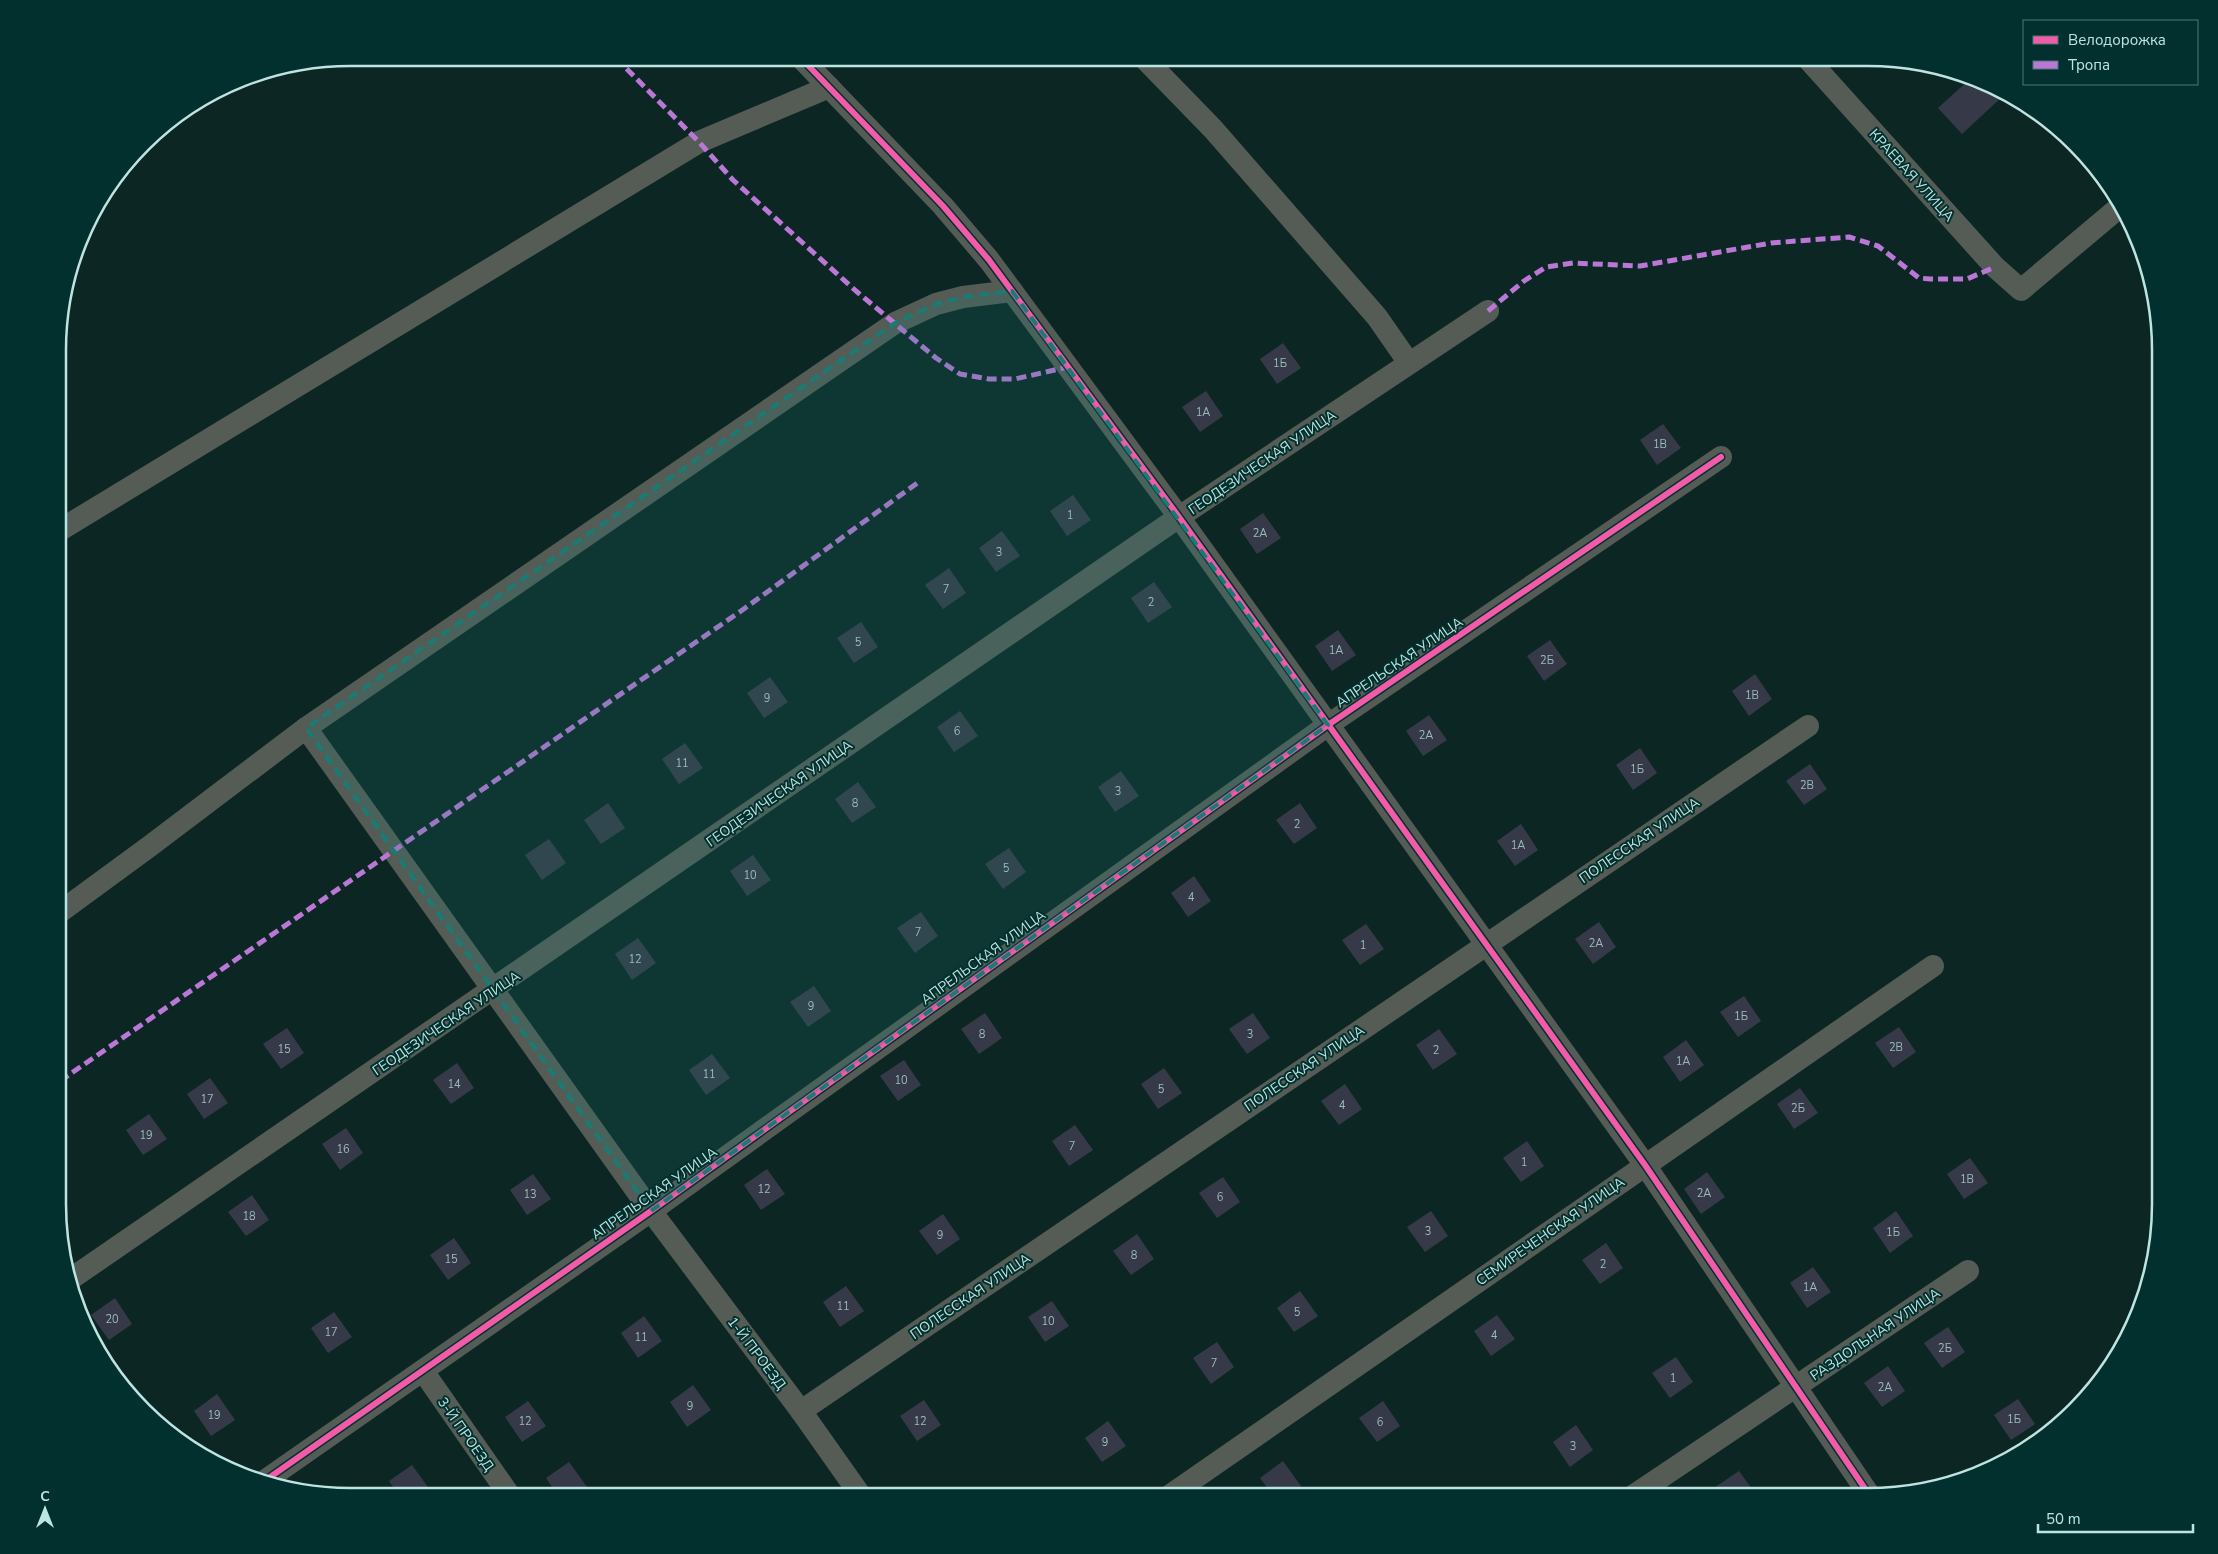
<svg xmlns="http://www.w3.org/2000/svg" width="2218" height="1554" font-family="'Nunito Sans',sans-serif">
  <style>
    .building { fill: #363a48 }
    .lines { fill: none; stroke-linecap: round; stroke-linejoin: round }
    .minor { stroke: #555c56; stroke-width: 22 }
    .quiet { stroke: #ba77d6; stroke-width: 5; stroke-dasharray: 10 5; stroke-linecap: butt }
    .cycleway-casing { stroke: #02302e; stroke-width: 9 }
    .cycleway { stroke: #f35aa7; stroke-width: 6 }
    .marked { fill: #187c74; fill-opacity: 0.2; stroke: #187c74; stroke-width: 4; stroke-dasharray: 10 6; stroke-linejoin: round }
    .labels { text-anchor: middle; stroke-width: 4; stroke-linejoin: round; paint-order: stroke }
    .number-label { font-size: 11px; fill: #9cbabb }
    .street-label { font-size: 14px; fill: #bee4e1; stroke: #02302e }
    .rim { fill: none; stroke: #bee4e1; stroke-width: 2.5 }
  </style>
  <rect width="100%" height="100%" fill="#0c2624"/>
  <g class="building">
    <polygon points="1971,78 2004,95 1962,134 1938,108"/>
    <polygon points="1283,343 1301,368 1277,384 1260,359"/>
    <polygon points="1206,391 1223,416 1200,432 1182,407"/>
    <polygon points="1663,424 1681,448 1657,465 1640,440"/>
    <polygon points="1073,495 1091,520 1067,536 1050,511"/>
    <polygon points="1263,513 1281,538 1257,554 1240,529"/>
    <polygon points="1002,531 1020,556 996,572 979,548"/>
    <polygon points="949,568 966,593 943,609 925,585"/>
    <polygon points="1154,582 1172,607 1148,623 1131,598"/>
    <polygon points="861,622 878,647 854,663 837,638"/>
    <polygon points="1338,630 1356,655 1332,671 1315,646"/>
    <polygon points="1550,640 1567,664 1544,681 1527,656"/>
    <polygon points="1755,674 1772,699 1749,716 1732,691"/>
    <polygon points="770,677 788,702 764,718 747,693"/>
    <polygon points="960,711 978,736 954,752 937,727"/>
    <polygon points="1429,715 1447,740 1423,756 1406,731"/>
    <polygon points="685,743 703,768 679,784 662,759"/>
    <polygon points="1640,748 1657,773 1633,790 1616,765"/>
    <polygon points="1810,764 1827,789 1804,805 1786,781"/>
    <polygon points="1121,771 1139,796 1115,812 1098,787"/>
    <polygon points="858,782 876,807 852,823 835,799"/>
    <polygon points="608,803 625,828 601,844 584,820"/>
    <polygon points="1300,803 1317,828 1294,844 1276,820"/>
    <polygon points="1521,824 1538,850 1515,866 1497,841"/>
    <polygon points="549,839 566,863 542,880 525,855"/>
    <polygon points="1009,848 1026,872 1003,889 985,864"/>
    <polygon points="753,855 771,880 747,896 730,871"/>
    <polygon points="1194,876 1211,901 1188,917 1171,893"/>
    <polygon points="921,912 938,936 915,953 897,928"/>
    <polygon points="1599,922 1616,947 1593,964 1575,939"/>
    <polygon points="1366,924 1384,949 1360,965 1342,940"/>
    <polygon points="638,938 656,963 632,980 615,954"/>
    <polygon points="814,986 831,1011 808,1027 790,1002"/>
    <polygon points="1744,996 1761,1021 1738,1037 1720,1012"/>
    <polygon points="985,1013 1002,1038 979,1054 961,1029"/>
    <polygon points="1253,1013 1270,1038 1247,1054 1229,1029"/>
    <polygon points="1899,1027 1916,1052 1893,1068 1875,1043"/>
    <polygon points="287,1028 304,1053 281,1069 263,1044"/>
    <polygon points="1439,1029 1457,1054 1433,1070 1416,1045"/>
    <polygon points="1686,1040 1704,1065 1680,1082 1663,1057"/>
    <polygon points="712,1054 730,1078 706,1095 689,1070"/>
    <polygon points="904,1060 921,1085 898,1101 880,1076"/>
    <polygon points="457,1063 474,1088 451,1104 433,1080"/>
    <polygon points="1164,1068 1182,1093 1158,1109 1141,1084"/>
    <polygon points="210,1078 228,1103 204,1119 187,1094"/>
    <polygon points="1345,1084 1362,1109 1339,1125 1321,1101"/>
    <polygon points="1800,1088 1818,1113 1794,1129 1777,1104"/>
    <polygon points="149,1114 167,1139 143,1155 126,1130"/>
    <polygon points="1075,1125 1093,1150 1069,1166 1052,1141"/>
    <polygon points="346,1128 363,1153 340,1170 322,1144"/>
    <polygon points="1527,1141 1544,1166 1521,1182 1503,1158"/>
    <polygon points="1970,1158 1988,1183 1964,1199 1947,1174"/>
    <polygon points="767,1169 785,1194 761,1210 744,1185"/>
    <polygon points="1707,1172 1725,1197 1701,1214 1684,1189"/>
    <polygon points="533,1174 551,1199 527,1215 510,1190"/>
    <polygon points="1223,1177 1240,1202 1217,1218 1199,1193"/>
    <polygon points="252,1195 269,1220 246,1236 228,1212"/>
    <polygon points="1431,1211 1448,1236 1425,1252 1407,1227"/>
    <polygon points="1896,1211 1913,1236 1890,1253 1873,1228"/>
    <polygon points="943,1214 960,1239 937,1255 919,1231"/>
    <polygon points="1137,1234 1154,1259 1131,1275 1113,1251"/>
    <polygon points="454,1238 471,1263 448,1280 430,1255"/>
    <polygon points="1606,1243 1623,1268 1600,1284 1582,1260"/>
    <polygon points="1813,1267 1831,1292 1807,1308 1790,1283"/>
    <polygon points="846,1286 864,1311 840,1327 823,1302"/>
    <polygon points="1300,1291 1318,1316 1294,1332 1277,1308"/>
    <polygon points="115,1298 132,1324 109,1340 91,1315"/>
    <polygon points="1052,1301 1069,1326 1045,1342 1028,1317"/>
    <polygon points="334,1312 352,1337 328,1353 311,1328"/>
    <polygon points="1497,1315 1515,1339 1491,1356 1474,1331"/>
    <polygon points="644,1316 662,1341 638,1358 621,1333"/>
    <polygon points="1948,1327 1965,1352 1942,1368 1924,1343"/>
    <polygon points="1217,1342 1234,1367 1211,1384 1193,1358"/>
    <polygon points="1676,1357 1693,1382 1670,1398 1652,1373"/>
    <polygon points="1888,1366 1905,1391 1882,1407 1864,1383"/>
    <polygon points="693,1385 711,1410 687,1427 670,1402"/>
    <polygon points="217,1394 235,1420 211,1436 194,1411"/>
    <polygon points="2018,1399 2035,1424 2011,1440 1994,1415"/>
    <polygon points="924,1400 941,1425 917,1441 900,1416"/>
    <polygon points="528,1401 546,1426 522,1442 505,1417"/>
    <polygon points="1383,1401 1400,1426 1377,1442 1359,1418"/>
    <polygon points="1108,1421 1126,1446 1102,1462 1085,1438"/>
    <polygon points="1576,1425 1593,1450 1570,1467 1553,1442"/>
    <polygon points="1283,1461 1301,1486 1286,1496 1273,1496 1260,1478"/>
    <polygon points="569,1462 587,1487 574,1496 558,1496 546,1478"/>
    <polygon points="412,1465 430,1490 421,1496 399,1496 389,1481"/>
    <polygon points="1739,1471 1757,1496 1702,1496"/>
  </g>
  <g class="lines">
    <g class="minor">
      <polyline points="801,58 943,206 989,260 1179,517 1645,1165 1870,1496"/>
      <polyline points="1144,58 1213,129 1377,317 1409,363"/>
      <polyline points="1807,58 1995,267 2021,290 2122,205"/>
      <polyline points="60,530 699,142 829,87"/>
      <polyline points="306,728 651,1211 801,1411 861,1496"/>
      <polyline points="60,912 150,846 306,728 895,323 936,304 963,297 1012,291"/>
      <polyline points="72,1278 1179,517 1488,311"/>
      <polyline points="423,1371 510,1496"/>
      <polyline points="801,1411 1808,726"/>
      <polyline points="263,1482 651,1211 1328,725 1721,457"/>
      <polyline points="1169,1496 1933,966"/>
      <polyline points="1633,1496 1968,1271"/>
    </g>
    <g class="quiet">
      <polyline points="616,58 699,142 733,180 856,291 936,358 960,374 989,379 1015,379 1068,367"/>
      <polyline points="1488,311 1524,281 1546,267 1573,263 1640,266 1771,243 1849,237 1878,246 1919,278 1930,279 1967,279 1995,267"/>
      <polyline points="60,1081 741,611 920,481"/>
    </g>
    <g class="cycleway-casing">
      <g id="cycleway">
        <polyline points="801,58 943,206 989,260 1179,517 1645,1165 1870,1496"/>
        <polyline points="263,1482 651,1211 1328,725 1721,457"/>
      </g>
    </g>
    <use href="#cycleway" class="cycleway"/>
  </g>
  <path class="marked" d="M1012 291 1328 725 651 1211 306 728 895 323 936 304 963 297Z"/>
  <g class="labels">
    <g class="number-label">
      <text x="1280" y="367">1Б</text>
      <text x="1203" y="416">1А</text>
      <text x="1660" y="448">1В</text>
      <text x="1070" y="519">1</text>
      <text x="1260" y="537">2А</text>
      <text x="999" y="556">3</text>
      <text x="946" y="593">7</text>
      <text x="1151" y="606">2</text>
      <text x="858" y="646">5</text>
      <text x="1336" y="654">1А</text>
      <text x="1547" y="664">2Б</text>
      <text x="1752" y="699">1В</text>
      <text x="767" y="702">9</text>
      <text x="957" y="735">6</text>
      <text x="1426" y="739">2А</text>
      <text x="682" y="767">11</text>
      <text x="1637" y="773">1Б</text>
      <text x="1807" y="789">2В</text>
      <text x="1118" y="795">3</text>
      <text x="855" y="807">8</text>
      <text x="1297" y="828">2</text>
      <text x="1518" y="849">1А</text>
      <text x="1006" y="872">5</text>
      <text x="750" y="879">10</text>
      <text x="1191" y="901">4</text>
      <text x="918" y="936">7</text>
      <text x="1596" y="947">2А</text>
      <text x="1363" y="949">1</text>
      <text x="635" y="963">12</text>
      <text x="811" y="1010">9</text>
      <text x="1741" y="1020">1Б</text>
      <text x="982" y="1038">8</text>
      <text x="1250" y="1038">3</text>
      <text x="1896" y="1051">2В</text>
      <text x="284" y="1053">15</text>
      <text x="1436" y="1054">2</text>
      <text x="1683" y="1065">1А</text>
      <text x="709" y="1078">11</text>
      <text x="901" y="1084">10</text>
      <text x="454" y="1088">14</text>
      <text x="1161" y="1093">5</text>
      <text x="207" y="1103">17</text>
      <text x="1342" y="1109">4</text>
      <text x="1798" y="1112">2Б</text>
      <text x="146" y="1139">19</text>
      <text x="1072" y="1150">7</text>
      <text x="343" y="1153">16</text>
      <text x="1524" y="1166">1</text>
      <text x="1967" y="1183">1В</text>
      <text x="764" y="1193">12</text>
      <text x="1704" y="1197">2А</text>
      <text x="530" y="1198">13</text>
      <text x="1220" y="1201">6</text>
      <text x="249" y="1220">18</text>
      <text x="1428" y="1235">3</text>
      <text x="1893" y="1236">1Б</text>
      <text x="940" y="1239">9</text>
      <text x="1134" y="1259">8</text>
      <text x="451" y="1263">15</text>
      <text x="1603" y="1268">2</text>
      <text x="1810" y="1291">1А</text>
      <text x="843" y="1310">11</text>
      <text x="1297" y="1316">5</text>
      <text x="112" y="1323">20</text>
      <text x="1048" y="1325">10</text>
      <text x="331" y="1336">17</text>
      <text x="1494" y="1339">4</text>
      <text x="641" y="1341">11</text>
      <text x="1945" y="1352">2Б</text>
      <text x="1214" y="1367">7</text>
      <text x="1673" y="1382">1</text>
      <text x="1885" y="1391">2А</text>
      <text x="690" y="1410">9</text>
      <text x="214" y="1419">19</text>
      <text x="2014" y="1423">1Б</text>
      <text x="525" y="1425">12</text>
      <text x="920" y="1425">12</text>
      <text x="1380" y="1426">6</text>
      <text x="1105" y="1446">9</text>
      <text x="1573" y="1450">3</text>
    </g>
    <g class="street-label">
      <text transform="translate(1912 175) rotate(48)" y="5">КРАЕВАЯ УЛИЦА</text>
      <text transform="translate(1262 462) rotate(-34)" y="5">ГЕОДЕЗИЧЕСКАЯ УЛИЦА</text>
      <text transform="translate(1399 662) rotate(-34)" y="5">АПРЕЛЬСКАЯ УЛИЦА</text>
      <text transform="translate(779 793) rotate(-35)" y="5">ГЕОДЕЗИЧЕСКАЯ УЛИЦА</text>
      <text transform="translate(1639 840) rotate(-34)" y="5">ПОЛЕССКАЯ УЛИЦА</text>
      <text transform="translate(983 957) rotate(-36)" y="5">АПРЕЛЬСКАЯ УЛИЦА</text>
      <text transform="translate(446 1023) rotate(-34)" y="5">ГЕОДЕЗИЧЕСКАЯ УЛИЦА</text>
      <text transform="translate(1304 1068) rotate(-34)" y="5">ПОЛЕССКАЯ УЛИЦА</text>
      <text transform="translate(654 1193) rotate(-35)" y="5">АПРЕЛЬСКАЯ УЛИЦА</text>
      <text transform="translate(1550 1231) rotate(-35)" y="5">СЕМИРЕЧЕНСКАЯ УЛИЦА</text>
      <text transform="translate(970 1296) rotate(-34)" y="5">ПОЛЕССКАЯ УЛИЦА</text>
      <text transform="translate(1875 1334) rotate(-34)" y="5">РАЗДОЛЬНАЯ УЛИЦА</text>
      <text transform="translate(757 1353) rotate(53)" y="5">1-Й ПРОЕЗД</text>
      <text transform="translate(466 1434) rotate(55)" y="5">3-Й ПРОЕЗД</text>
    </g>
  </g>
  <path d="M0 0H2218V1554H0ZM350 66H1868A284 284 0 0 1 2152 350V1204A284 284 0 0 1 1868 1488H350A284 284 0 0 1 66 1204V350A284 284 0 0 1 350 66Z" fill="#02302e" fill-rule="evenodd"/>
  <path class="rim" d="M350 66H1868A284 284 0 0 1 2152 350V1204A284 284 0 0 1 1868 1488H350A284 284 0 0 1 66 1204V350A284 284 0 0 1 350 66Z"/>
  <rect x="2023" y="20" width="175" height="65" fill="#02302e" stroke="#4d7876"/>
  <rect x="2033" y="36" width="25" height="8" fill="#f35aa7" stroke="#4d7876"/>
  <text x="2068" y="45" font-size="15" fill="#bee4e1">Велодорожка</text>
  <rect x="2033" y="61" width="25" height="8" fill="#ba77d6" stroke="#4d7876"/>
  <text x="2068" y="70" font-size="15" fill="#bee4e1">Тропа</text>
  <g transform="translate(45 1509)" stroke="#02302e" stroke-width="4" paint-order="stroke">
  <path d="M0-4L9 19L0 12L-9 19Z" fill="#bee4e1"/>
  <text y="-8" font-size="14" font-weight="bold" text-anchor="middle" fill="#bee4e1">С</text>
  </g>
  <path d="M2038 1524v8h155v-8" fill="none" stroke="#bee4e1" stroke-width="2.5"/>
  <text x="2046" y="1524" font-size="15" fill="#bee4e1" stroke="#02302e" stroke-width="4" paint-order="stroke">50 m</text>
</svg>
